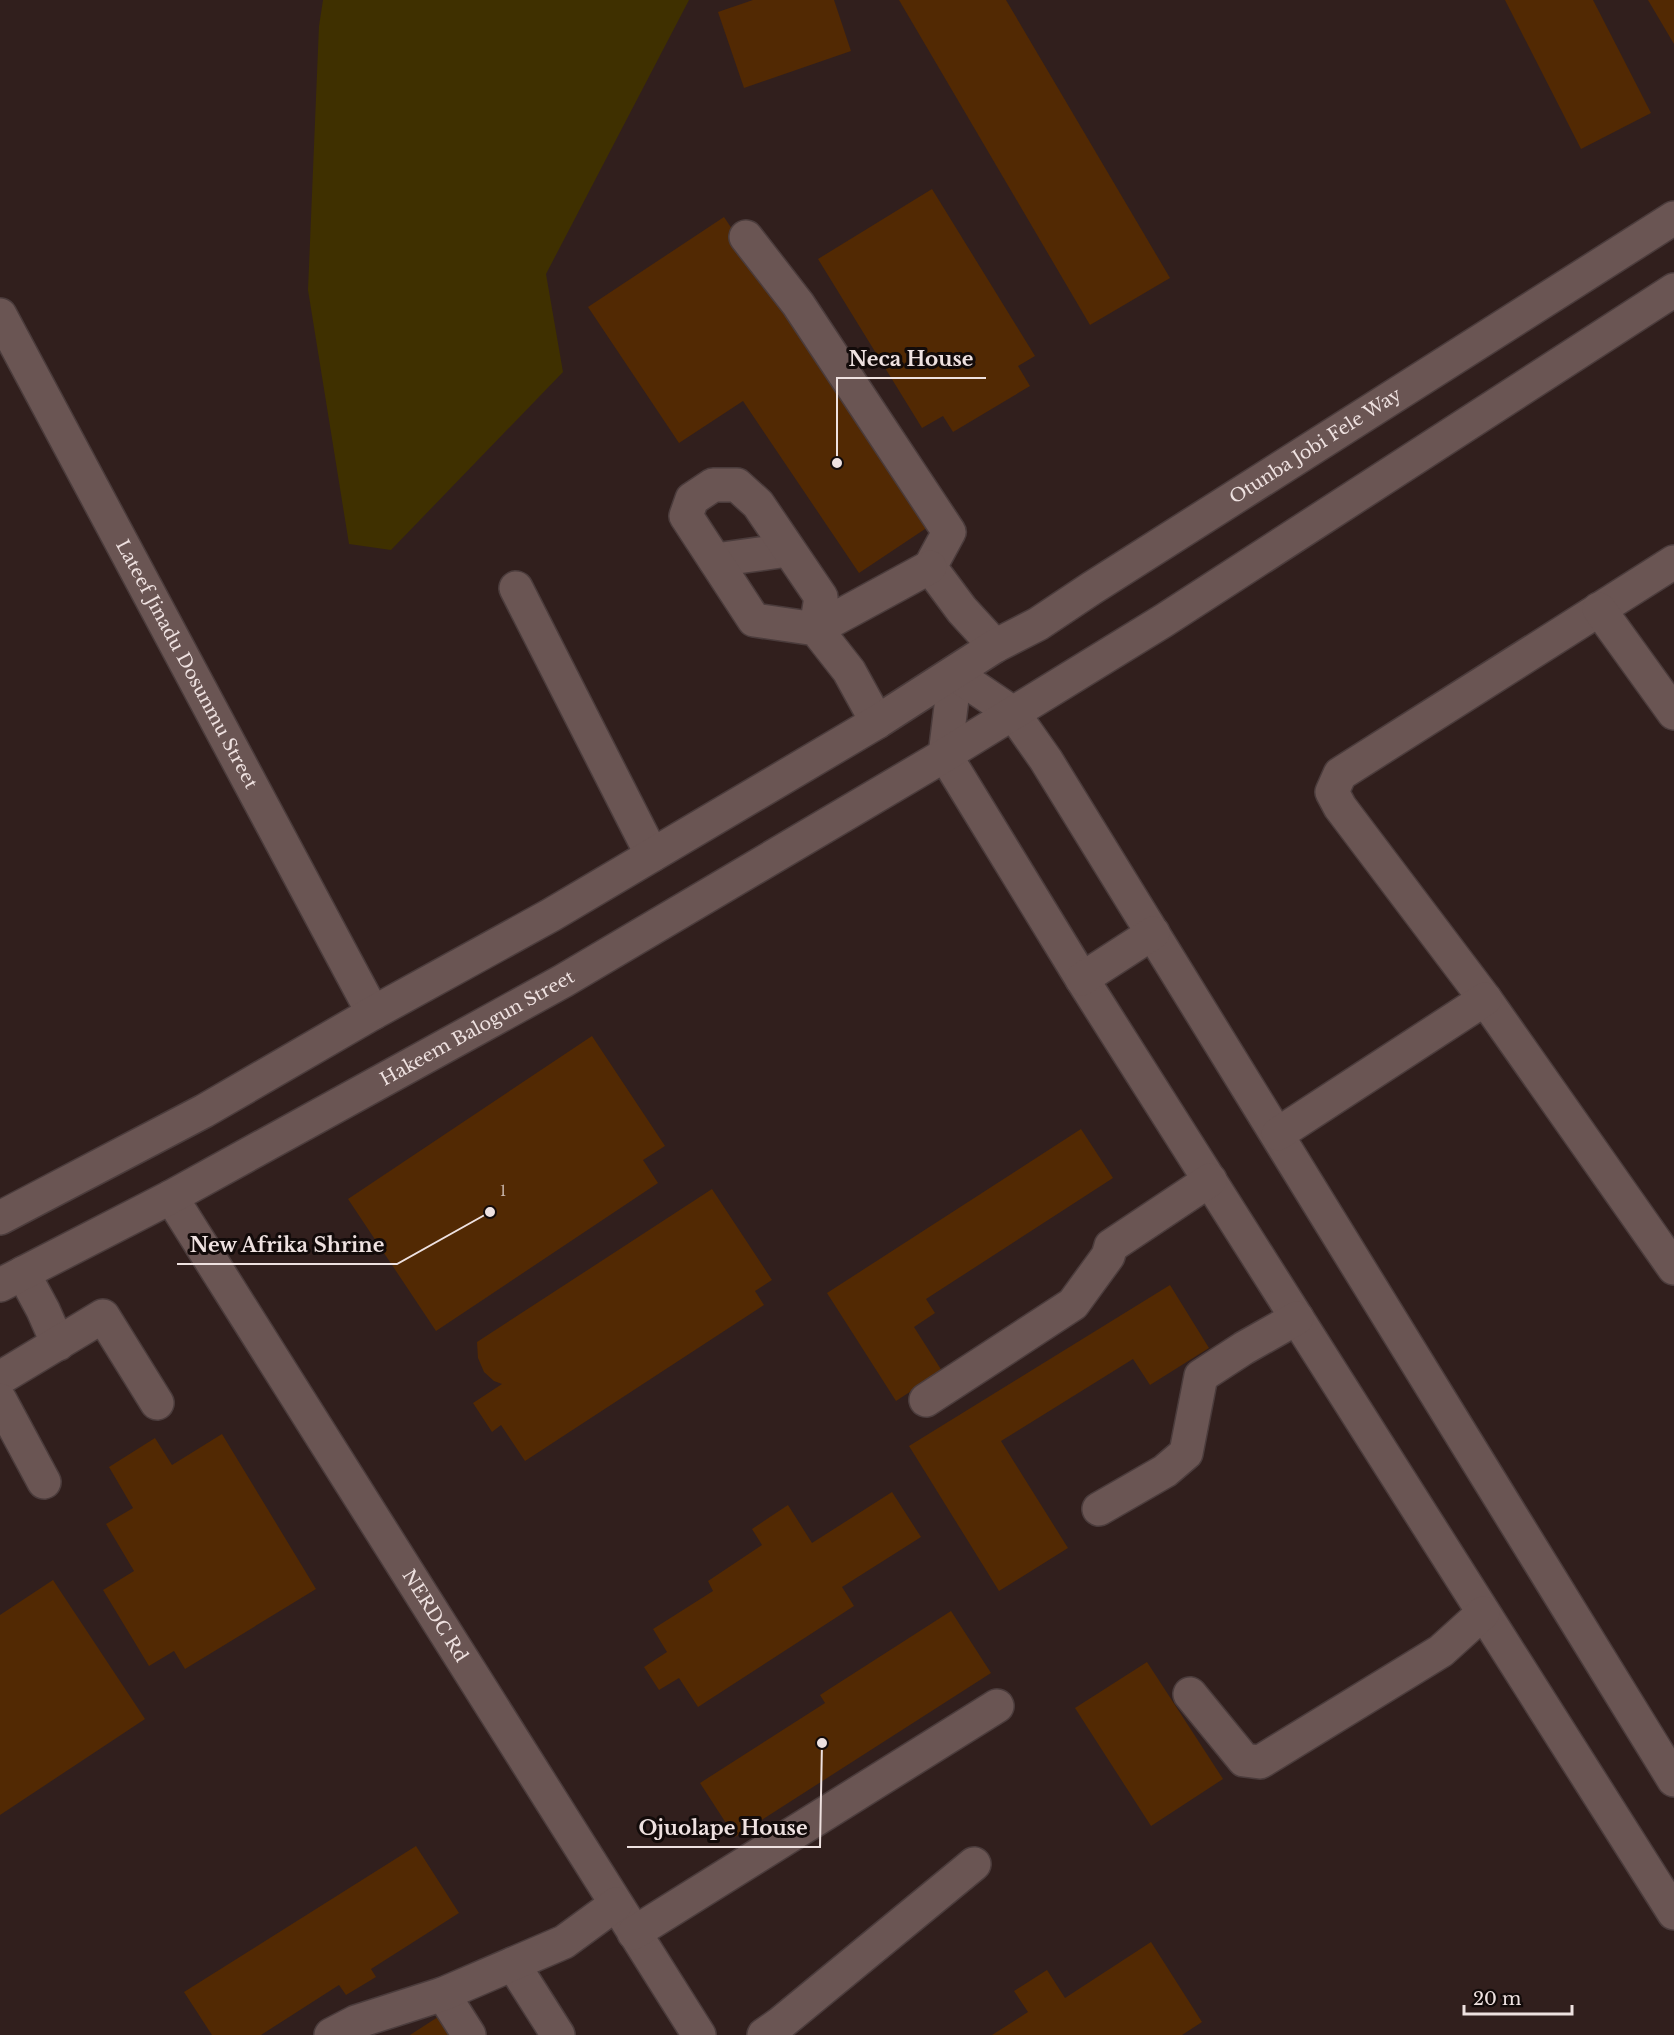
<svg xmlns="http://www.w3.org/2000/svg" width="1674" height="2035" font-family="'Libre Baskerville',serif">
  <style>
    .green { fill: #3f3000 }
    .building { fill: #522903 }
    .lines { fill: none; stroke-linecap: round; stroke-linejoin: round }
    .minor-casing { stroke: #4b3c3c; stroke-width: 36 }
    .minor { stroke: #6a5553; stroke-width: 33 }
    .labels { text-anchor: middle; stroke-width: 6; stroke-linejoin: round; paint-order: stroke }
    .number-label { font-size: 15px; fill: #c7b3a9 }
    .street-label { font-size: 18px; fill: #eee1e0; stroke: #130b0a }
    .leader { fill: none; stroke: #eee1e0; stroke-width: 2 }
    .callout-dot { fill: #eee1e0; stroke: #130b0a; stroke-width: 2 }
    .callout-label { font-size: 20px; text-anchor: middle; font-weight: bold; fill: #eee1e0; stroke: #130b0a; stroke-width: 6; stroke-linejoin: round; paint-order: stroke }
  </style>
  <rect width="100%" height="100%" fill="#311f1d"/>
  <polygon class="green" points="323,0 689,0 546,274 563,372 391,550 349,544 308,290 319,26"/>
  <g class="building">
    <polygon points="753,0 834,0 851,51 744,88 718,12"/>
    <polygon points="899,0 1006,0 1170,278 1090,325"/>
    <polygon points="1505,0 1593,0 1651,113 1581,149"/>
    <polygon points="1648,0 1674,0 1674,44"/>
    <polygon points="932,189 1035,356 1018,366 1030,386 953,432 943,416 922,428 818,259"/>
    <polygon points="724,217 931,525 859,573 743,401 679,443 588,307"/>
    <polygon points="592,1036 665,1146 643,1160 658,1183 436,1331 348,1199"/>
    <polygon points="1081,1129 1113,1178 926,1299 935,1313 914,1327 942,1371 896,1401 827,1293"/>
    <polygon points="712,1189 772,1280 755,1291 764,1305 525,1461 501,1425 492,1432 473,1403 502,1384 494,1381 484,1372 478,1358 477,1342"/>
    <polygon points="1170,1285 1209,1348 1150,1385 1133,1359 1001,1441 1068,1548 999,1591 909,1446"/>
    <polygon points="222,1434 316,1589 185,1669 174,1651 149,1666 103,1590 134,1571 106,1524 133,1508 109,1467 155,1438 172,1465"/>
    <polygon points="892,1492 921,1537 842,1587 854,1606 698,1707 679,1678 659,1690 644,1667 667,1652 653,1629 713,1591 708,1581 762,1545 752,1529 788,1505 812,1543"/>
    <polygon points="53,1580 145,1719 0,1815 0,1615"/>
    <polygon points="951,1611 991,1673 735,1837 700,1783 825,1703 820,1695"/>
    <polygon points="1147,1662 1223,1779 1151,1826 1075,1708"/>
    <polygon points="416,1846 459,1913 371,1969 376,1977 346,1995 339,1985 261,2035 212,2035 184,1992"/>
    <polygon points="1151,1942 1202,2022 1182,2035 992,2035 1028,2012 1014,1991 1047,1970 1065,1998"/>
    <polygon points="441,2015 454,2035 410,2035"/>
  </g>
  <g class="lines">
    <g class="minor-casing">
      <g id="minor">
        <polyline points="746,237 798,304 949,532 930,567 962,610 995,646"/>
        <path id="s1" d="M0 315 373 1013"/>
        <polyline points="715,560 788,550"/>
        <polyline points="1674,562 1340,774 1332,792 1340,807 1485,999 1674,1268"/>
        <polyline points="516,588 652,855"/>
        <polyline points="1599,609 1674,713"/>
        <polyline points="955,674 945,755 1082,979 1674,1913"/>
        <polyline points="955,674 1013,713 1046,760 1674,1780"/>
        <polyline points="877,722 849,671 816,629 754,620 686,516 692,499 713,485 737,485 758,504 821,597 816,629 930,567"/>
        <polyline points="1082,979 1153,933"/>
        <polyline points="1278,1134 1485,999"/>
        <path id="s2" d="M171 1197 699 2035"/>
        <path id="s3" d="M0 1218 204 1111 373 1013 551 915 877 722 995 646 1038 624 1092 588 1674 218"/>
        <polyline points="23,1273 43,1310 58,1344"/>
        <path id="s4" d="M0 1285 171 1197 563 981 945 755 1163 621 1674 290"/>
        <polyline points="0,1378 103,1316 157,1403"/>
        <polyline points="0,1400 44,1482"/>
        <polyline points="926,1400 1073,1304 1108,1256 1111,1246 1210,1180"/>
        <polyline points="1099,1509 1165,1471 1186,1453 1201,1376 1244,1348 1297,1318"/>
        <polyline points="1190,1694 1244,1760 1260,1762 1441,1651 1483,1613"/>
        <polyline points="634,1933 997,1706"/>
        <polyline points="513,1964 558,2035"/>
        <polyline points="443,1994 469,2035"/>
        <polyline points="331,2035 356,2022 443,1994 564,1942 616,1904"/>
        <polyline points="764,2035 781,2023 974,1864"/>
      </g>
    </g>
    <use href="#minor" class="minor"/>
  </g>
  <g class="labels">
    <g class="number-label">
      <text x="503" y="1196">1</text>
    </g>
    <g class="street-label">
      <text dy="6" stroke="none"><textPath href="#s3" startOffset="1526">Otunba Jobi Fele Way</textPath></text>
      <text dy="6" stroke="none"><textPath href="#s1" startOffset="396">Lateef Jinadu Dosunmu Street</textPath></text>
      <text dy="6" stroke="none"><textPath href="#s4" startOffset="542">Hakeem Balogun Street</textPath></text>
      <text dy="6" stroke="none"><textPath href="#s2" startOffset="495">NERDC Rd</textPath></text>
    </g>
  </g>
  <path class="leader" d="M837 463L837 378H986M490 1212L397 1264H177M822 1743L820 1847H627"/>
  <g class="callout-dot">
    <circle cx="837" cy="463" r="6"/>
    <circle cx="490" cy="1212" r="6"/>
    <circle cx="822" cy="1743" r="6"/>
  </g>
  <g class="callout-label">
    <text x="911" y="366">Neca House</text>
    <text x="287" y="1252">New Afrika Shrine</text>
    <text x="723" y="1835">Ojuolape House</text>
  </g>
  <path d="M1464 2005v9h108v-9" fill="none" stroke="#eee1e0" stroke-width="3"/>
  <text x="1473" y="2005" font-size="18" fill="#eee1e0" stroke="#130b0a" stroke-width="4.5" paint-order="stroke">20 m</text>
</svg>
